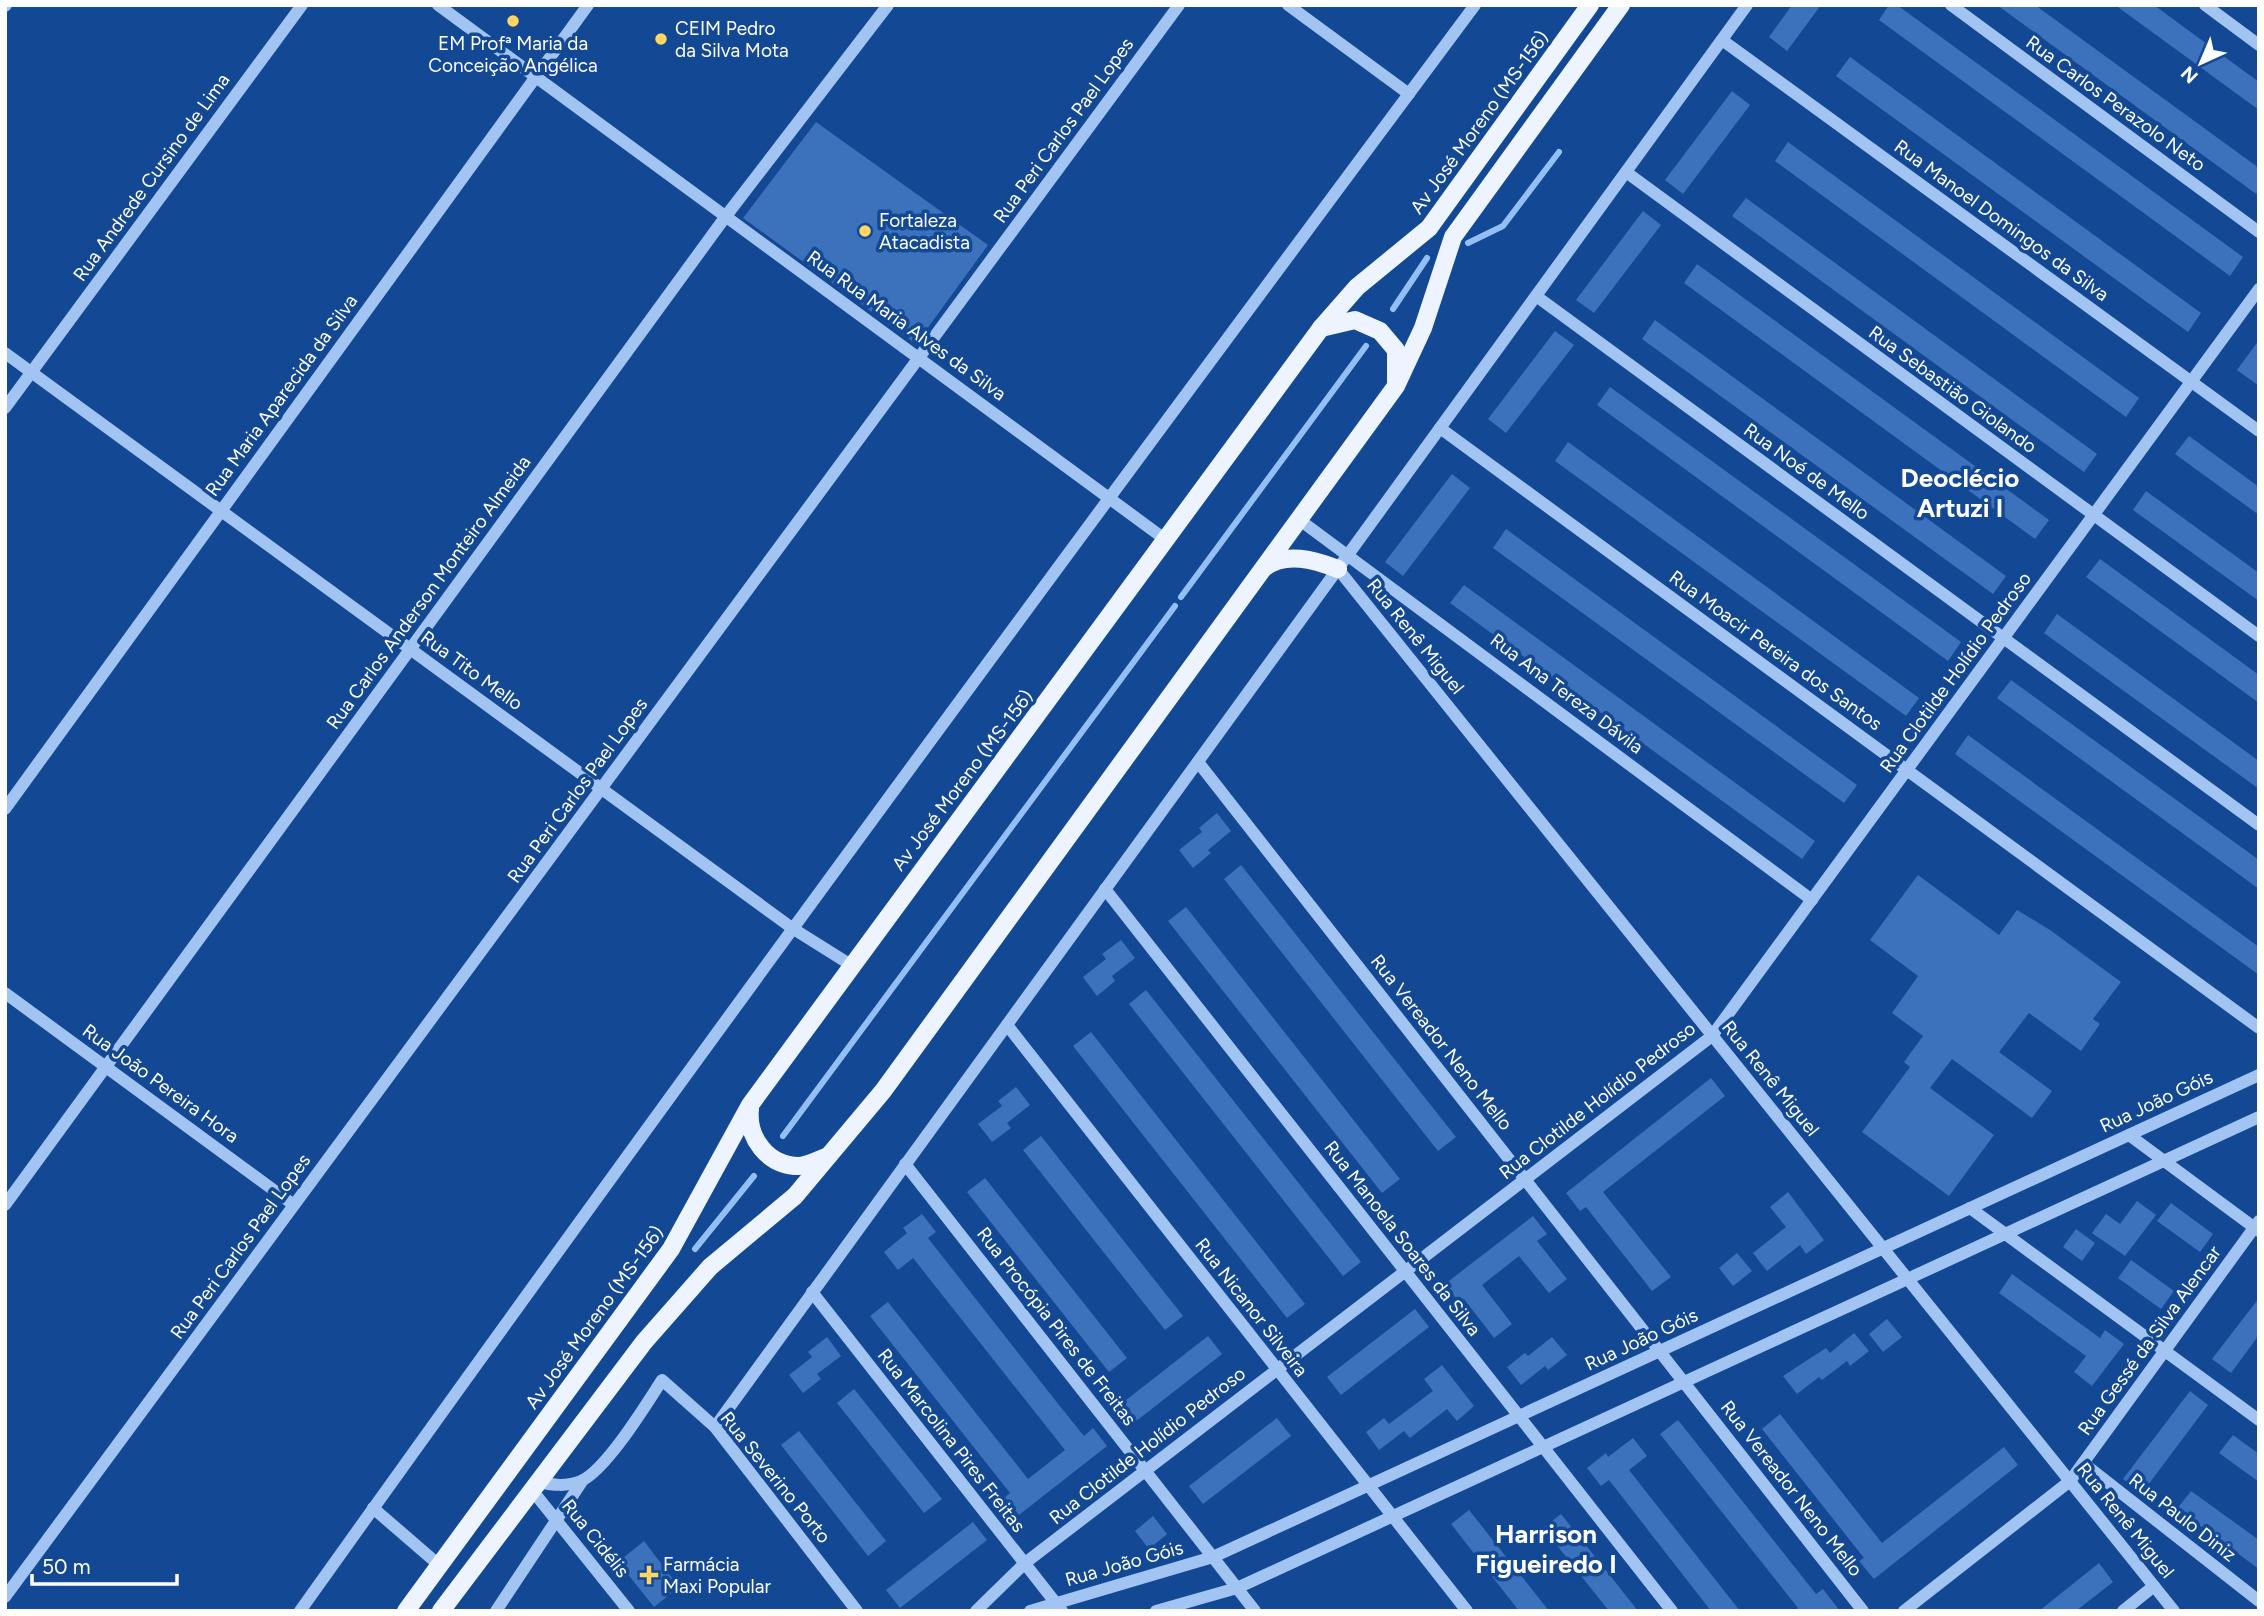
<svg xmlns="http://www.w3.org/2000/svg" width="2264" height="1616" font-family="Figtree,sans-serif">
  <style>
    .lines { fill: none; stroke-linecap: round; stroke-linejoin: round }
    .stream { stroke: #94bff5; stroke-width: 6 }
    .building { fill: #3c71bc }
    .minor { stroke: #a2c4f2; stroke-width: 12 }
    .major { stroke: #edf4ff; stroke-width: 18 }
    .poi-dot { fill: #ffd663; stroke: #134894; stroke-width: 2.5 }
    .labels { text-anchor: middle; stroke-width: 7; stroke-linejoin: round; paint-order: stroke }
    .poi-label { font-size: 19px; fill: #fff; stroke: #134894; text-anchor: start }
    .street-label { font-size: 19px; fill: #fff; stroke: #134894 }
    .district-label { font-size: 26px; font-weight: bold; fill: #fff; stroke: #134894 }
  </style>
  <rect width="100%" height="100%" fill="#134894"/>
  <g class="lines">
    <g class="stream">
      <polyline points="1468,243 1503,226 1559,152"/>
      <polyline points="1393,309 1427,258"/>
      <polyline points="1181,597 1366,346"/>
      <polyline points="783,1136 1175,606"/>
      <polyline points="695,1249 754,1176"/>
    </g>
  </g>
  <g class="building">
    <polygon points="1792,5 1821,5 1787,51 1769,37"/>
    <polygon points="1889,5 1897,5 2243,257 2230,276 1879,20"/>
    <polygon points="1997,5 2035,5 2105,56 2259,168 2259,196"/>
    <polygon points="2115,5 2154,5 2177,22 2259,82 2259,110"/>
    <polygon points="1850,57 2201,313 2188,332 1836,76"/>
    <polygon points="1732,91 1750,105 1683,194 1665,180"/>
    <polygon points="816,122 988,245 916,344 743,218"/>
    <polygon points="1788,142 2139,398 2126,417 1775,161"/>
    <polygon points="1746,198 2097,454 2084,472 1732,216"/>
    <polygon points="1643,211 1661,225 1594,313 1576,300"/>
    <polygon points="1697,264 2049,520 2035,539 1684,283"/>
    <polygon points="1655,320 2006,576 1993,594 1642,339"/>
    <polygon points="1555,331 1574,345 1506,433 1488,419"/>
    <polygon points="2259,340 2259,386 2237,370"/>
    <polygon points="1610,387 1961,642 1948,661 1597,405"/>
    <polygon points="2189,436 2259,487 2259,515 2175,454"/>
    <polygon points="1568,442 1919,698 1906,716 1555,461"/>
    <polygon points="1452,474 1470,488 1403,576 1385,562"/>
    <polygon points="2146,491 2259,573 2259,601 2133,510"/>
    <polygon points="1506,529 1857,785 1844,803 1493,548"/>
    <polygon points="2100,559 2259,675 2259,703 2086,577"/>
    <polygon points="1464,585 1815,841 1802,859 1450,603"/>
    <polygon points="2057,614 2259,761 2259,789 2044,633"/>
    <polygon points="2011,680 2259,860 2259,889 1997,698"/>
    <polygon points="1968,735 2259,947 2259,975 1955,754"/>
    <polygon points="1217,813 1231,831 1208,850 1211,853 1193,868 1179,850 1202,832 1199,828"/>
    <polygon points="1241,865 1456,1137 1438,1151 1224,879"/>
    <polygon points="1918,875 1999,935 2017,910 2050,930 2121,982 2093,1019 2100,1024 2081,1051 2029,1013 1999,1052 2052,1091 2032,1118 1952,1059 1930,1088 1994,1135 1949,1196 1862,1132 1910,1067 1904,1062 1923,1036 1892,1013 1918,976 1870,940"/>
    <polygon points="1186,907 1400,1179 1382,1193 1168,921"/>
    <polygon points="1121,940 1135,958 1112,976 1115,981 1097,996 1083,977 1106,959 1102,954"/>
    <polygon points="1146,990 1361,1262 1343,1276 1129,1004"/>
    <polygon points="1091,1032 1305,1304 1287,1318 1073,1046"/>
    <polygon points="1711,1078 1725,1096 1603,1192 1671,1277 1652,1291 1586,1207 1580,1211 1566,1193"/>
    <polygon points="1016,1087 1030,1105 1007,1123 1011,1128 992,1142 978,1124 1002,1106 998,1101"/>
    <polygon points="1041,1136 1183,1316 1165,1330 1023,1150"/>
    <polygon points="985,1178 1127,1358 1109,1372 967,1192"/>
    <polygon points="1788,1192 1824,1240 1806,1254 1800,1245 1767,1271 1753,1253 1786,1227 1770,1207"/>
    <polygon points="2137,1201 2156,1215 2125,1256 2092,1233 2106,1214 2120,1224"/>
    <polygon points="2171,1203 2213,1234 2200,1252 2157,1221"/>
    <polygon points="922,1214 936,1232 928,1238 1059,1405 1084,1436 1093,1428 1107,1446 1019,1515 1005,1497 1010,1493 870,1316 888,1302 1028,1479 1065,1450 913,1258 898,1270 884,1252 907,1233 903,1228"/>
    <polygon points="1533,1216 1547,1234 1537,1241 1567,1279 1549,1293 1519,1256 1482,1285 1512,1324 1494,1338 1464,1299 1459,1302 1445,1284"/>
    <polygon points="2076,1229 2095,1243 2082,1261 2063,1247"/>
    <polygon points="1737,1253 1752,1271 1733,1286 1719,1268"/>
    <polygon points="2131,1260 2174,1291 2161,1309 2118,1278"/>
    <polygon points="2012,1274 2100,1338 2105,1330 2124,1344 2092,1386 2074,1372 2086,1356 1999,1293"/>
    <polygon points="2259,1298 2259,1335 2231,1373 2212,1359"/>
    <polygon points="1415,1309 1429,1327 1341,1395 1327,1377"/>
    <polygon points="1887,1319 1902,1337 1883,1352 1869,1334"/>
    <polygon points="1854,1333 1869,1351 1850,1366 1847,1361 1822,1380 1819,1377 1797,1394 1783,1376 1826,1348 1830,1353"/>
    <polygon points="1208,1336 1222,1354 1135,1422 1121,1404"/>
    <polygon points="827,1337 841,1356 817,1374 821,1379 803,1393 789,1375 812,1357 808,1352"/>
    <polygon points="1552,1337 1567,1355 1548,1370 1545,1366 1521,1385 1507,1367 1525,1353 1528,1356"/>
    <polygon points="1442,1365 1474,1406 1457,1421 1447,1409 1410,1438 1404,1431 1379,1450 1366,1432 1384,1418 1389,1424 1433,1391 1424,1379"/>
    <polygon points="854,1389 942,1499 924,1513 837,1403"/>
    <polygon points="2190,1391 2208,1405 2142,1493 2123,1479"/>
    <polygon points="1780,1414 1882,1543 2004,1447 2018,1465 1874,1579 1859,1561 1864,1558 1762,1429"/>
    <polygon points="1277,1418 1291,1436 1203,1504 1189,1486"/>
    <polygon points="1678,1420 1816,1594 1823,1589 1840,1611 1794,1611 1798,1608 1660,1434"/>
    <polygon points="799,1431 886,1541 868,1556 781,1445"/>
    <polygon points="2233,1435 2259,1454 2259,1482 2219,1453"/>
    <polygon points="1633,1438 1647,1456 1629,1470 1740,1611 1711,1611 1609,1480 1601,1486 1587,1468 1606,1453 1608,1457"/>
    <polygon points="2191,1491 2259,1540 2259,1569 2177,1509"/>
    <polygon points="1469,1510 1538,1597 1549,1611 1519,1611 1469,1547 1451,1524"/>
    <polygon points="1561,1514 1612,1578 1638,1611 1609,1611 1543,1528"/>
    <polygon points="1153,1516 1167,1534 1149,1549 1135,1531"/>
    <polygon points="973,1522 987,1540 900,1608 886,1590"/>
    <polygon points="644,1541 679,1587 654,1607 618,1562"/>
    <polygon points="2099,1563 2113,1582 2076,1611 2039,1611"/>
  </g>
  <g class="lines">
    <g class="minor">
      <polyline points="438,5 1166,540"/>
      <polyline points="1288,5 1409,94"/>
      <polyline points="1951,5 2259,232"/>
      <polyline points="2205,5 2259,45"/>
      <polyline points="5,6 6,5"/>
      <polyline points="1722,40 2259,431"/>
      <polyline points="1626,172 2259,636"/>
      <polyline points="1536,296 2259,825"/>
      <polyline points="5,353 792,928 851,965"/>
      <polyline points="5,408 302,5"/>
      <polyline points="1440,428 2259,1028"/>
      <polyline points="1297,518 1812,900"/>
      <polyline points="1338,569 2174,1611"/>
      <polyline points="1198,762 1863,1611"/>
      <polyline points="5,809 588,5"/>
      <polyline points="1105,889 1672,1611"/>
      <polyline points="5,993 294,1205"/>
      <polyline points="1007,1025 1467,1611"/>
      <polyline points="2129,1135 2259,1231"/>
      <polyline points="905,1164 1255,1611"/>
      <polyline points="5,1205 726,216 888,5"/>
      <polyline points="1970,1208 2259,1420"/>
      <polyline points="812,1292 1062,1611"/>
      <polyline points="715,1427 1747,5"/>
      <polyline points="2083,1463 2259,1601"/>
      <path d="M538 1482C553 1485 566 1487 581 1481 606 1470 646 1405 662 1380L715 1427 857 1611"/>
      <polyline points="532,1490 629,1611"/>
      <polyline points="373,1508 439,1565"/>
      <polyline points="5,1597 1179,5"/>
      <path d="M300 1611C685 1071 1079 537 1475 5"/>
      <polyline points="496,1611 583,1480"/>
      <polyline points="976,1611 1025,1563 1712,1036 2259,289"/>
      <polyline points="1030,1611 1213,1557 2259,1075"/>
      <polyline points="1156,1611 1237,1588 2259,1117"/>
      <polyline points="1904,1611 2070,1481 2259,1221"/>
      <polyline points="2123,1611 2154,1586"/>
    </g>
    <g class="major">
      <polyline points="1321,328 1355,320 1380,331 1396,350 1396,382"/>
      <path d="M1264 568C1285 551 1315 560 1338 569"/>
      <path d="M750 1109C747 1137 767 1166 799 1166 807 1166 818 1160 826 1157"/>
      <polyline points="406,1611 671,1249 750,1105 1321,328 1357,287 1429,228 1590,5"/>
      <polyline points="441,1611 644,1342 710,1267 795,1196 883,1091 1396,386 1423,328 1453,237 1621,5"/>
    </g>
  </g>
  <g class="poi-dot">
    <circle cx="513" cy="21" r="7"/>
    <circle cx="661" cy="39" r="7"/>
    <circle cx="865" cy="231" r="7"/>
    <path d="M645.5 1564.5h7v7h7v7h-7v7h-7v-7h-7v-7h7z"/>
  </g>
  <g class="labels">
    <g class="poi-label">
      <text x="675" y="35">CEIM Pedro<tspan x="675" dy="22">da Silva Mota</tspan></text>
      <text x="513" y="50" text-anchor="middle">EM Profª Maria da<tspan x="513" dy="22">Conceição Angélica</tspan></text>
      <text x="879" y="227">Fortaleza<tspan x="879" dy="22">Atacadista</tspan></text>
      <text x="663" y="1571">Farmácia<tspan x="663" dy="22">Maxi Popular</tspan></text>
    </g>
    <g class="street-label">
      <text transform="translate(2116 103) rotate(36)" y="7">Rua Carlos Perazolo Neto</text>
      <text transform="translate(1479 122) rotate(-54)" y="7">Av José Moreno (MS-156)</text>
      <text transform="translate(1063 130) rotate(-54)" y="7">Rua Peri Carlos Pael Lopes</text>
      <text transform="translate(151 177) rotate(-54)" y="7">Rua Andrede Cursino de Lima</text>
      <text transform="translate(2002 220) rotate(36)" y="7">Rua Manoel Domingos da Silva</text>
      <text transform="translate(907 325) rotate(36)" y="7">Rua Rua Maria Alves da Silva</text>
      <text transform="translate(1953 389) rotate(36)" y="7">Rua Sebastião Giolando</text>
      <text transform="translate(281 395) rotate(-54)" y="7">Rua Maria Aparecida da Silva</text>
      <text transform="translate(1807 471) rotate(36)" y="7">Rua Noé de Mello</text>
      <text transform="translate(428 592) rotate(-54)" y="7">Rua Carlos Anderson Monteiro Almeida</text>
      <text transform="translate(1416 636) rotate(51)" y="7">Rua Renê Miguel</text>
      <text transform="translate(1776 650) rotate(36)" y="7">Rua Moacir Pereira dos Santos</text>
      <text transform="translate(472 670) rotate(36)" y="7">Rua Tito Mello</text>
      <text transform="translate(1955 672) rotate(-54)" y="7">Rua Clotilde Holídio Pedroso</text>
      <text transform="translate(1567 693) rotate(37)" y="7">Rua Ana Tereza Dávila</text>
      <text transform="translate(962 780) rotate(-53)" y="7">Av José Moreno (MS-156)</text>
      <text transform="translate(577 790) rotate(-54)" y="7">Rua Peri Carlos Pael Lopes</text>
      <text transform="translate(1442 1042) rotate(52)" y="7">Rua Vereador Neno Mello</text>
      <text transform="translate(1771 1078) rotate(51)" y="7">Rua Renê Miguel</text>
      <text transform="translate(161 1083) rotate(36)" y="7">Rua João Pereira Hora</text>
      <text transform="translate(1597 1100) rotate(-38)" y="7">Rua Clotilde Holídio Pedroso</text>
      <text transform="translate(2156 1101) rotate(-25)" y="7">Rua João Góis</text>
      <text transform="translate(1403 1238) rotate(52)" y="7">Rua Manoela Soares da Silva</text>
      <text transform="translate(240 1246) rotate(-54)" y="7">Rua Peri Carlos Pael Lopes</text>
      <text transform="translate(1252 1307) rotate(52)" y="7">Rua Nicanor Silveira</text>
      <text transform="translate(594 1317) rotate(-54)" y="7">Av José Moreno (MS-156)</text>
      <text transform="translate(1057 1326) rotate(52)" y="7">Rua Procópia Pires de Freitas</text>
      <text transform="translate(1641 1339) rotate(-25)" y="7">Rua João Góis</text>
      <text transform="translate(2149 1340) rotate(-54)" y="7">Rua Gessé da Silva Alencar</text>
      <text transform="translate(952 1440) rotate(52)" y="7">Rua Marcolina Pires Freitas</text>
      <text transform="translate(1147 1445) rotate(-38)" y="7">Rua Clotilde Holídio Pedroso</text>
      <text transform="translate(776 1477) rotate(51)" y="7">Rua Severino Porto</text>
      <text transform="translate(1792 1488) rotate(52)" y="7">Rua Vereador Neno Mello</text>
      <text transform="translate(2183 1517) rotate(38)" y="7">Rua Paulo Diniz</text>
      <text transform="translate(2126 1520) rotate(51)" y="7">Rua Renê Miguel</text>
      <text transform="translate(596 1538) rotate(51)" y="7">Rua Cidélis</text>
      <text transform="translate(1124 1563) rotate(-16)" y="7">Rua João Góis</text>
    </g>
    <g class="district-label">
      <text x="1960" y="487">Deoclécio<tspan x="1960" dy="30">Artuzi I</tspan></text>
      <text x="1546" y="1543">Harrison<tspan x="1546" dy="30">Figueiredo I</tspan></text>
    </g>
  </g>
  <rect width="2264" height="1616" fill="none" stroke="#ffffff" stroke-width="14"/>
  <g transform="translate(2201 63) rotate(224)" stroke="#134894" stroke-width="5" paint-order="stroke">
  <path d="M0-5L12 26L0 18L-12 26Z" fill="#ffffff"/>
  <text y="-10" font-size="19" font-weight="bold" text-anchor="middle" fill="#ffffff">N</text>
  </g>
  <path d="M32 1574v10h145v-10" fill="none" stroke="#ffffff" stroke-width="3.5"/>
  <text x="42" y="1574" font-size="21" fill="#ffffff" stroke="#134894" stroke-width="5" paint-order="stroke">50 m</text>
</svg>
